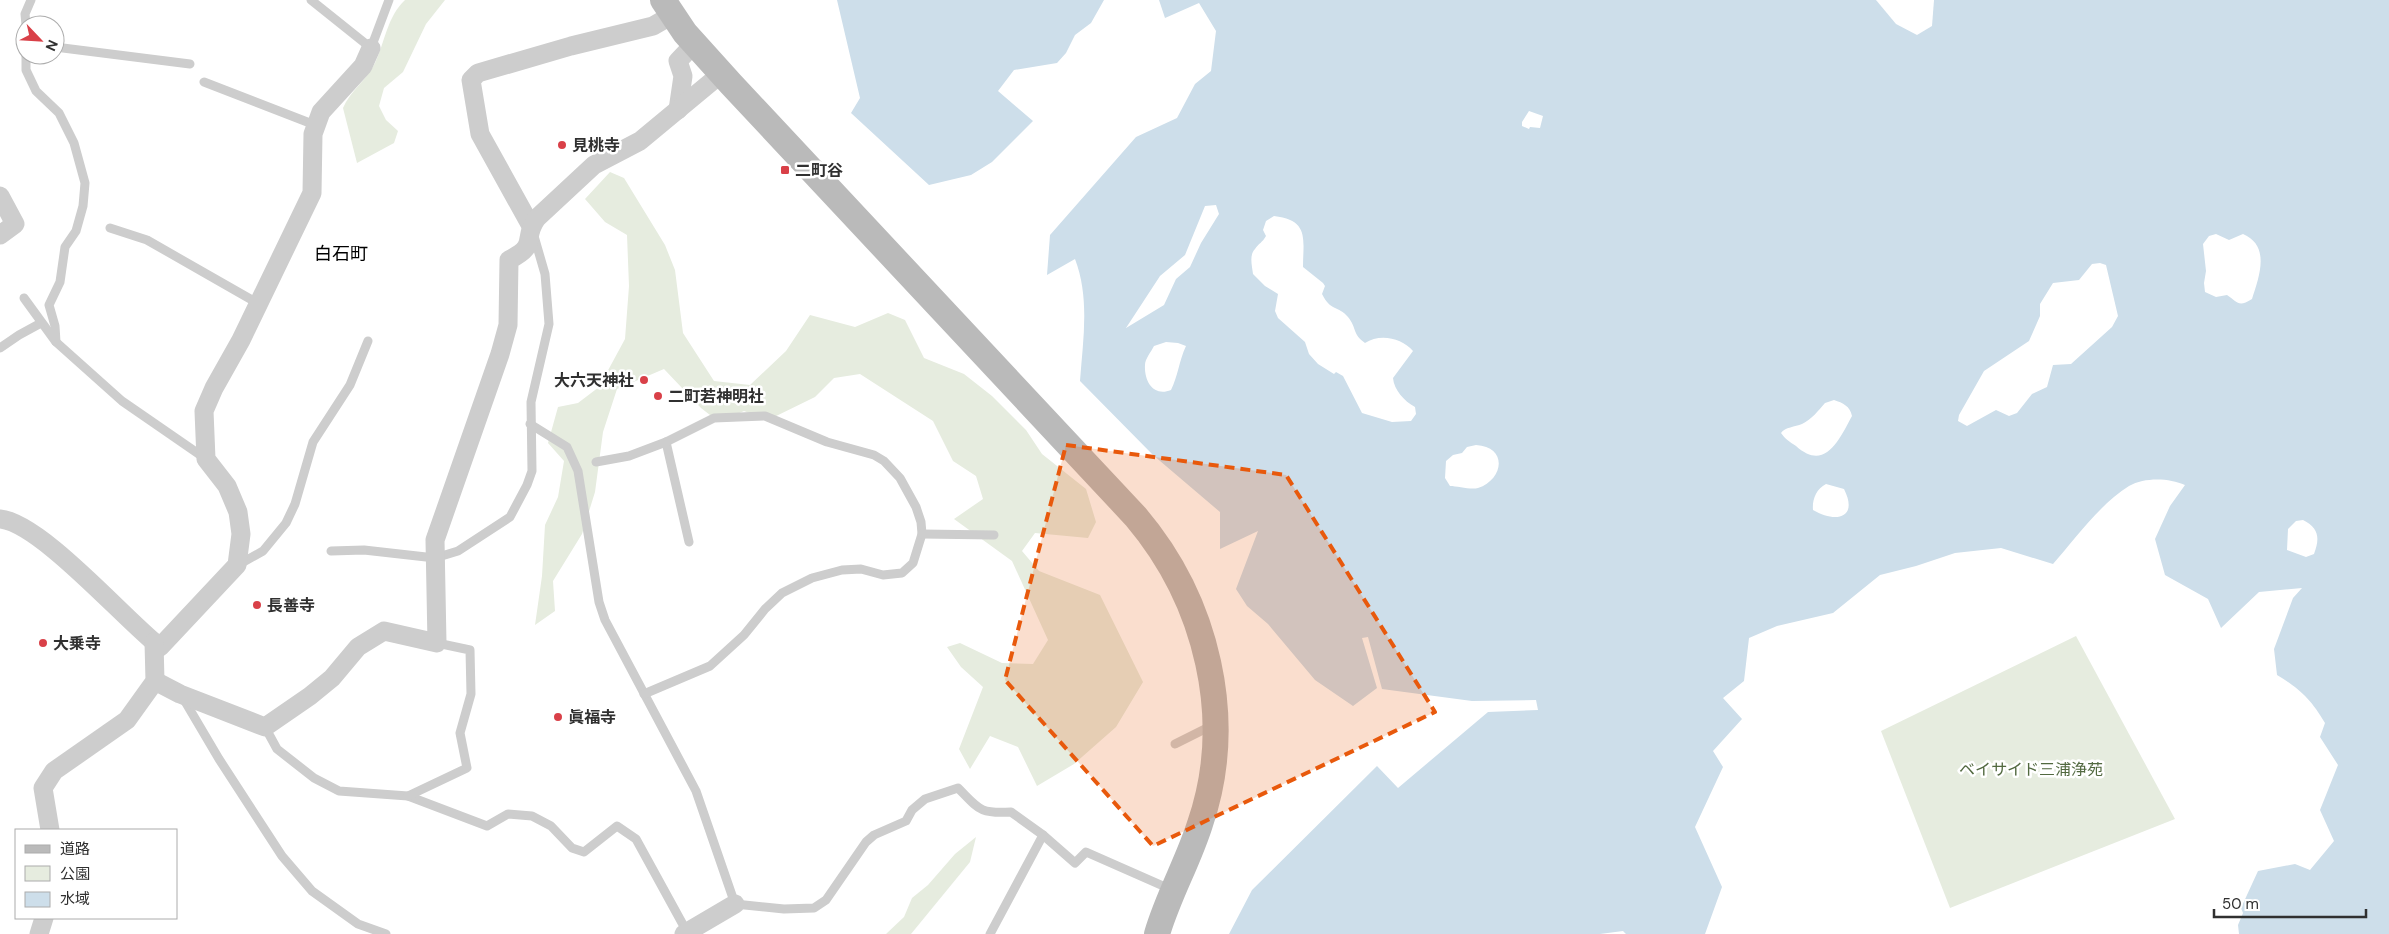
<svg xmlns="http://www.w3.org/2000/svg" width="2389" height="934" font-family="'DM Sans','Noto Sans JP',sans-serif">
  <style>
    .green { fill: #e6ecdf }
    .water { fill: #cddeea; fill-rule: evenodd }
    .pier { fill: #fff }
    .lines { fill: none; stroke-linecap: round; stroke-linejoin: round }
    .lane { stroke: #cdcdcd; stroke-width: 9 }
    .street { stroke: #cdcdcd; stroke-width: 19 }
    .secondary { stroke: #bababa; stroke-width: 26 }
    .marked { fill: #e8590c; fill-opacity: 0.2; stroke: #e8590c; stroke-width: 4; stroke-dasharray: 10 6; stroke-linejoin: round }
    .poi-dot { fill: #d94048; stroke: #fff; stroke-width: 2 }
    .labels { text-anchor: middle; stroke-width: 5; stroke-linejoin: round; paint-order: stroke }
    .poi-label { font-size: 16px; font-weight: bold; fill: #303030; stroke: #fff; text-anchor: start }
    .park-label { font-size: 16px; fill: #526940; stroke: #fff }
    .neighbourhood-label { font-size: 18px; fill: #000; stroke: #fff }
  </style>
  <rect width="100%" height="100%" fill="#fff"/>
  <g class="green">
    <path d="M405 0H445L426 24 403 72 384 88 379 106 386 120 398 131 394 143 357 163 343 108C350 91 367 80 375 63 385 42 387 17 405 0Z"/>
    <polygon points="610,172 624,178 665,245 675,270 683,333 714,381 750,385 786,351 810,315 855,327 888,313 905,320 924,358 964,374 992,396 1026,430 1042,454 1086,489 1096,522 1088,538 1035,533 1022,551 1039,571 1100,595 1143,682 1116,727 1074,764 1037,786 1018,747 990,736 970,769 959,749 983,687 961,667 947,647 960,643 1002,663 1033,664 1048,640 1012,561 954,519 983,499 976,476 953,461 933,421 860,374 834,378 815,397 768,420 744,411 719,422 701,408 664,369 617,389 603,432 595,492 582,534 553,581 555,611 535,625 542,576 545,525 558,497 564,461 548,443 558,407 578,403 599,387 625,339 629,286 627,235 605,222 585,199"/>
    <polygon points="2076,636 2175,819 1950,908 1881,731"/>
    <polygon points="976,837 970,862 911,934 886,934 904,917 912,898 928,885 955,854"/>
  </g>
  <g class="water">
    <polygon points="837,0 1104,0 1091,23 1075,35 1066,53 1057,63 1014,70 998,91 1033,121 992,162 971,175 929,185 851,113 860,98"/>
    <path d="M1159 0H2389V934H2239L2238 925 2243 913 2241 908 2258 871 2295 864 2310 870 2334 841 2320 810 2338 765 2320 737 2325 723C2311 699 2300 689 2277 675L2274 649 2293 598 2302 588 2259 592 2221 628 2208 599 2165 575 2155 539 2170 506 2185 485C2169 478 2145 477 2129 486 2101 503 2075 539 2053 564L2001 548 1955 553 1916 566 1880 575 1833 613 1777 626 1749 638 1744 681 1723 698 1742 719 1713 751 1723 767 1695 827 1722 887 1705 934H1626L1623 931 1600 934H1229L1252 890 1377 766 1398 788 1488 712 1538 710 1536 700 1472 701 1382 689 1368 637 1362 638 1377 688 1353 706 1315 680 1268 624 1247 606 1236 589 1258 531 1220 549V512L1153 455 1080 381C1083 340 1090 298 1075 259L1047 275 1050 235 1136 137 1177 118 1195 84 1211 71 1216 31 1199 3 1165 18ZM1529 111 1543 116 1540 128 1530 127 1529 129 1522 126V122ZM1216 205 1219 214 1201 243 1190 267 1176 279 1164 305 1126 328 1160 276 1185 255 1205 206ZM1274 216C1310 220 1303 240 1303 267L1323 283 1325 286 1322 294C1331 312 1338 305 1348 317 1357 328 1352 334 1365 343 1380 333 1402 338 1413 351L1393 378C1394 390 1404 401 1415 407L1416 414 1411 421 1392 422 1362 413 1343 376 1336 372 1334 374 1318 364 1309 354 1305 342 1278 318 1275 311 1278 294 1265 286 1253 274C1252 266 1249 255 1255 249 1259 243 1262 243 1266 236L1263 230 1266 221ZM2216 234 2229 240 2243 234C2271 246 2259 277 2252 299 2238 308 2238 302 2227 295L2216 297 2205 292 2204 283 2206 271 2203 244 2209 236ZM2100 263 2106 265 2118 316 2112 327 2071 364 2053 365 2047 387 2032 394 2017 413 2009 416 1996 410 1967 426 1958 421 1959 415 1984 371 2029 341 2040 316V304L2053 283 2079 280 2092 264ZM1166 342 1178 343 1186 346C1179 361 1178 376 1171 390 1154 397 1144 382 1145 365 1145 359 1151 352 1154 346ZM1834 400C1843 403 1850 406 1852 416 1839 440 1825 472 1796 446 1790 442 1785 439 1781 433 1785 427 1795 427 1802 424 1812 419 1818 411 1825 403ZM1476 445C1508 447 1504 479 1478 488 1471 490 1457 486 1450 486L1445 478 1446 461 1453 455 1462 453 1467 447ZM1826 484 1844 489C1859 519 1835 523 1813 510 1812 500 1816 489 1826 484ZM2303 520C2319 528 2320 538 2314 554L2306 557 2287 550 2288 529 2296 521Z"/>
  </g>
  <polygon class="pier" points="1876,0 1934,0 1932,26 1917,35 1896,24"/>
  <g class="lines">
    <g class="lane">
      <polyline points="311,0 371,48 389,0"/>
      <polyline points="26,25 25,14 31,0"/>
      <polyline points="55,47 190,64"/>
      <polyline points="26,55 26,70 36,91 59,113 74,143 85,183 83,206 76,231 65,247 60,282 49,305 55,326 56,342"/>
      <polyline points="204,82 315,125"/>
      <polyline points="110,228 147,240 259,304"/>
      <polyline points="24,298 56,342 122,401 206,459"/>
      <polyline points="0,348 19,335 41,323"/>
      <path d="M530 424 567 447 578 471 599 602 605 620 696 791 735 904 784 909 814 908 826 900 866 842 874 835 906 821 912 810 925 799 958 788C979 809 979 814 1011 812L1043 835 1075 863 1086 852 1170 889"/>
      <polyline points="666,442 689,542"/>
      <polyline points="596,462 629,456 666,442 714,418 765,416 827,442 874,455 884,461 900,478 916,507 921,522 922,534 913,563 902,573 883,575 861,569 842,570 812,578 782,593 765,609 744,635 710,666 644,694"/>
      <polyline points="922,534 994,535"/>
      <polyline points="331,551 364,550 435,558 458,551 510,517 527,485 532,471 531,402 549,324 545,274 534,236"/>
      <polyline points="238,565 263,551 286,523 295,504 313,442 350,385 368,341"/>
      <polyline points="183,698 219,759 282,856 312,891 358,924 386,934"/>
      <polyline points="265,727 277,749 314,778 339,791 408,796 487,826 508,814 532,816 551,826 572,848 584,852 617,826 636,839 687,932"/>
      <polyline points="1175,744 1211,726"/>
      <polyline points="408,796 467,768 460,733 471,694 470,650 437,643"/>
      <polyline points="990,934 1043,835"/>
    </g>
    <g class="street">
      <polyline points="678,110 683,76 678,61 695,43"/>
      <polyline points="0,196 15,224 0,235"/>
      <polyline points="531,226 480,134 471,80 478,73 571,46 653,26 672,15"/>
      <path d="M0 519C41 523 124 619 160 647L237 565 241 534 238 512 227 486 206 459 204 411 214 388 241 340 312 193 313 134 321 112 363 66 371 48"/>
      <path d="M155 681 180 694 265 727 310 696 332 678 358 647 384 631 437 643 435 540 500 354 508 325 509 260C540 244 521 240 537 218L594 165 640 141 722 73"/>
      <polyline points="50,830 43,788 54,771 127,720 155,681 154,642"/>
      <polyline points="39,934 44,918"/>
      <polyline points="684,934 735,904"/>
    </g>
    <path class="secondary" d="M663 0 685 33 731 84 1136 517C1207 601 1236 719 1200 824 1188 862 1168 896 1157 934"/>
  </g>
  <path class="marked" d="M1066 445 1286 475 1435 712 1153 846 1005 680Z"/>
  <g class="poi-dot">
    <circle cx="562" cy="145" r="5"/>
    <rect x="780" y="165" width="10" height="10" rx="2.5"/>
    <circle cx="644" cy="380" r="5"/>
    <circle cx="658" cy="396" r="5"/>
    <circle cx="257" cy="605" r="5"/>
    <circle cx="43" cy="643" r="5"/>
    <circle cx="558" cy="717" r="5"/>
  </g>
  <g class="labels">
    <g class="poi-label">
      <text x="572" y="151">見桃寺</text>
      <text x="795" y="176">二町谷</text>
      <text x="634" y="386" text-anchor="end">大六天神社</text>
      <text x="668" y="402">二町若神明社</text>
      <text x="267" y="611">長善寺</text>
      <text x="53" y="649">大乗寺</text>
      <text x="568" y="723">眞福寺</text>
    </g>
    <g class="park-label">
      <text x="2031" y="775">ベイサイド三浦浄苑</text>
    </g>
    <g class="neighbourhood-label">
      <text x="341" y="260">白石町</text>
    </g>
  </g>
  <rect x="15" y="829" width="162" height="90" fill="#ffffff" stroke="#acacac"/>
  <rect x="25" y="845" width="25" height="8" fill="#bababa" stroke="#acacac"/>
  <text x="60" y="854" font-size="15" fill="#303030">道路</text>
  <rect x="25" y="866" width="25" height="15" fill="#e6ecdf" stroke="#acacac"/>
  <text x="60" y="879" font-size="15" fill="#303030">公園</text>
  <rect x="25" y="892" width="25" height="15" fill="#cddeea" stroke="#acacac"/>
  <text x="60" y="904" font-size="15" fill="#303030">水域</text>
  <g transform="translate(40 40) rotate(115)"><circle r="24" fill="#ffffff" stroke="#acacac"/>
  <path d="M0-4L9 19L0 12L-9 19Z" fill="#d94048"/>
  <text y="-8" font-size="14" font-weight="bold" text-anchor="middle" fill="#303030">N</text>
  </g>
  <path d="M2214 909v8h152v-8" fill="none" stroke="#303030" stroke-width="2.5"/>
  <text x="2222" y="909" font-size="15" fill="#303030" stroke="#ffffff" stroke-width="4" paint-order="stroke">50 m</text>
</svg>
